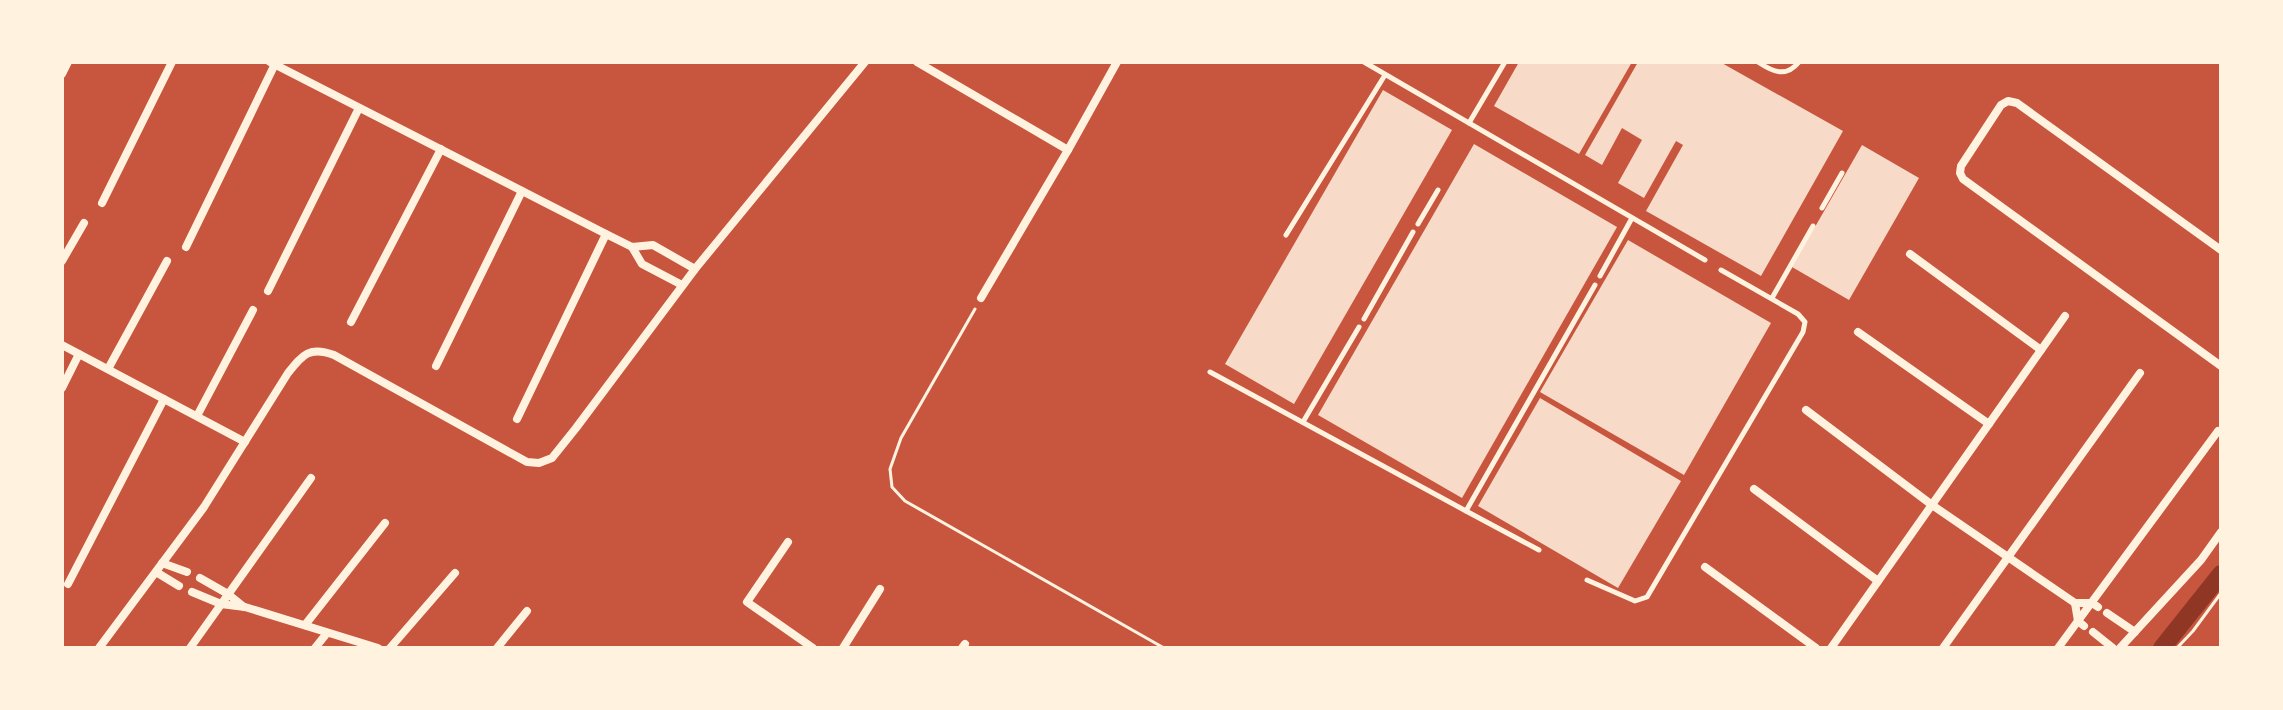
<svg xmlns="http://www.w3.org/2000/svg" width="2283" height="710" font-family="'Work Sans',sans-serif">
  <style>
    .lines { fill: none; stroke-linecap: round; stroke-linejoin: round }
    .canal { stroke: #8f3625; stroke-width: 18 }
    .building { fill: #f7dbc8 }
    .path { stroke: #fff3e0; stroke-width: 3 }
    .service { stroke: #fff3e0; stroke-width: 5 }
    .minor { stroke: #fff3e0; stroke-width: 8 }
  </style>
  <rect width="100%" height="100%" fill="#c8553d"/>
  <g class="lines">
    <polyline class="canal" points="2162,648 2221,574"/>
  </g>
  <g class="building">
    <polygon points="1519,62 1632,62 1579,154 1494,106"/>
    <polygon points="1638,62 1720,62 1843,131 1761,276 1646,211 1683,145 1676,141 1644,198 1618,183 1642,140 1622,128 1602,165 1585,155"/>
    <polygon points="1383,90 1452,130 1294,404 1225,364"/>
    <polygon points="1474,144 1617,227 1462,498 1318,415"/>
    <polygon points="1862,145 1919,178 1849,300 1792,267"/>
    <polygon points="1628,240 1771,323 1684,475 1540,392"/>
    <polygon points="1540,398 1681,481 1618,588 1478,506"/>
  </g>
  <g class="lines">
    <g class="path">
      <polyline points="975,309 901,438 890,469 892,487 905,501 1164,648"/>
      <polyline points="2177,648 2193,631 2221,593"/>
    </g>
    <g class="service">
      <polyline points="1364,62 1705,260"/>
      <path d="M1758 62C1773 72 1786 78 1799 62"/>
      <polyline points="1469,123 1505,62"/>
      <polyline points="1822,208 1842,173"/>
      <polyline points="1418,224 1438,190"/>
      <polyline points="1286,235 1385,75"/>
      <polyline points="1600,276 1632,218"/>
      <polyline points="1772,298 1813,226"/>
      <polyline points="1364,319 1413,232"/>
      <polyline points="1210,372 1466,511 1595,285"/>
      <polyline points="1303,422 1359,327"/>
      <polyline points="1466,511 1539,550"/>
      <polyline points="1587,580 1635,601 1647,597 1803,332 1805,322 1798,314 1721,270"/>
    </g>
    <g class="minor">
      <polyline points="270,62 606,234 632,247 653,245 695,269"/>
      <polyline points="917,62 1068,150"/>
      <polyline points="62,74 68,62"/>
      <polyline points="102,203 172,62"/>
      <polyline points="186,247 275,64"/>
      <polyline points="632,247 642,264 682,285"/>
      <polyline points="2221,250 2017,103 2008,101 2001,105 1961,166 1960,173 1963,179 2221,366"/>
      <polyline points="1910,254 2041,350"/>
      <polyline points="62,261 84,223"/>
      <polyline points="268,291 359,108"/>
      <polyline points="981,298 1068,150 1117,62"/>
      <polyline points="351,322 441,149"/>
      <polyline points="1858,332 1989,424"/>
      <polyline points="62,345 245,442"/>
      <polyline points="436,366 522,191"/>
      <polyline points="108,369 167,261"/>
      <polyline points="62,388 79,354"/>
      <polyline points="1806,410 1932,505 2075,603 2092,603 2098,607"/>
      <polyline points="197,416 253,310"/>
      <polyline points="517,419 606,234"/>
      <polyline points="1754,489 1878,581"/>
      <polyline points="788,542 747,602 813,648"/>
      <polyline points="162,563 187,572"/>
      <polyline points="1705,567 1816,648"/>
      <polyline points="156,572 179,586"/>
      <polyline points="200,578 228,594 244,607"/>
      <polyline points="68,584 164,399"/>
      <polyline points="192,592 221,604 245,607 378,648"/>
      <polyline points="2075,603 2078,621 2084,626"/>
      <polyline points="2107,613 2135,632"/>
      <polyline points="305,625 385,523"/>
      <polyline points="2093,632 2113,648"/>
      <path d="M99 648 204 507 288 373C303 354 310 346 334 355L527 462 539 463 552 458 576 428 695 269 865 62"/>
      <polyline points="190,648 311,478"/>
      <polyline points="315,648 327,633"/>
      <polyline points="390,648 455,573"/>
      <polyline points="497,648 527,611"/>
      <polyline points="843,648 880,589"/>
      <polyline points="962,648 965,644"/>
      <polyline points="1831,648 2065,316"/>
      <polyline points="1943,648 2140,373"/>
      <polyline points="2058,648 2218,431"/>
      <polyline points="2120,648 2201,560 2221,532"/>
    </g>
  </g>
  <rect width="2283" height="710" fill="none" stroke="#fff3e0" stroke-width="128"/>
</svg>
